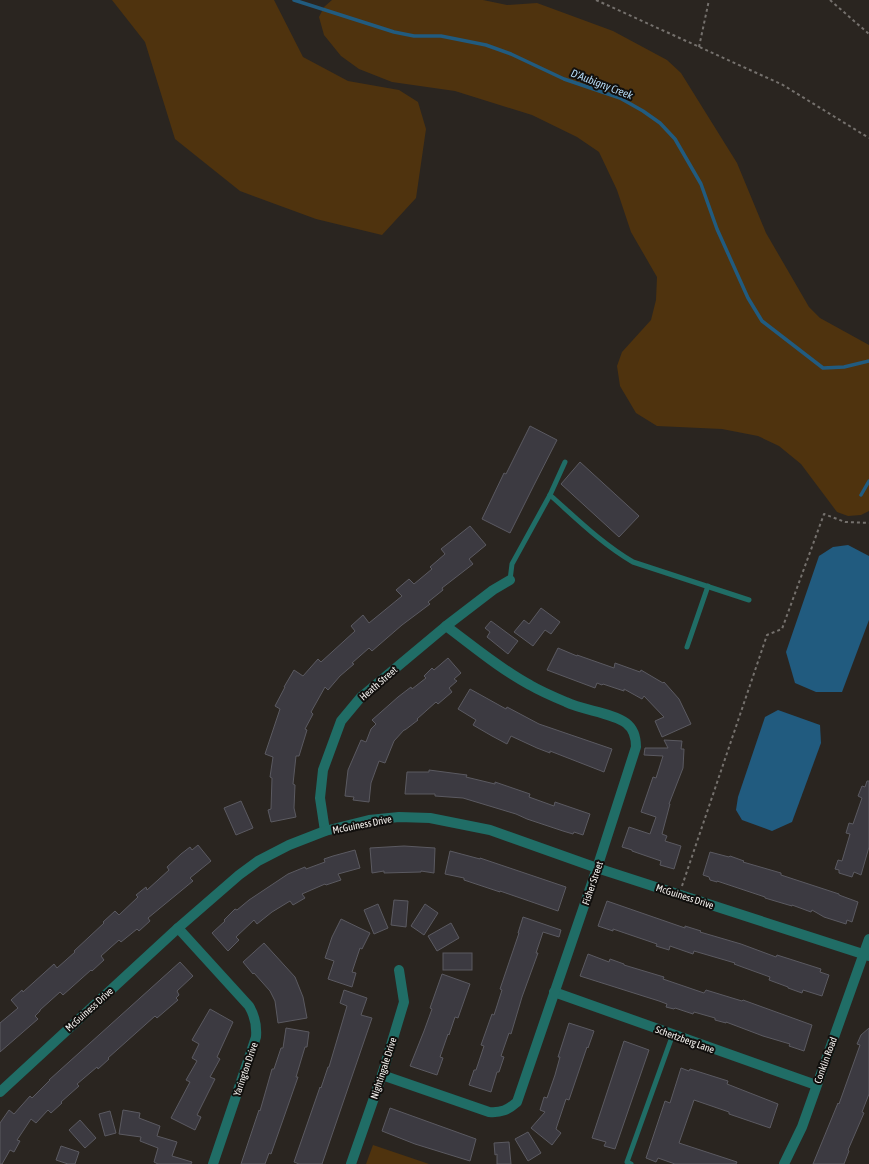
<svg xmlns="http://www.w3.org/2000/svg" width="869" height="1164" font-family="'Asap Condensed',sans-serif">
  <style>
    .green { fill: #4f330e }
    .water { fill: #215b7f }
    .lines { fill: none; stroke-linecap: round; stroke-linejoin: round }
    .stream { stroke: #215b7f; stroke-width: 3.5 }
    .building { fill: #3c3a41; stroke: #5b5a61 }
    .path { stroke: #75716d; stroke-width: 2; stroke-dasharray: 3 3; stroke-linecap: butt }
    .lane { stroke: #206d66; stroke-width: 5 }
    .street { stroke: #206d66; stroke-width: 10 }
    .labels { text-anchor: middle; stroke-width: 4; stroke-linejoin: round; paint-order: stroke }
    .street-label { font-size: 10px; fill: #f4f1ee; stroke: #110f0d }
    .water-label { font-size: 11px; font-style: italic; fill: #b5daf5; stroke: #110f0d }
  </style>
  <rect width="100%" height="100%" fill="#2a2520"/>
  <g class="green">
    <polygon points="112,0 274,0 303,57 348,81 399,90 418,102 426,129 416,198 382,235 316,219 240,191 175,139 145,42"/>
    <polygon points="332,0 483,0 507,5 537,3 613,31 667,60 681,73 737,163 766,233 809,307 820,318 869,345 869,511 861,515 848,516 837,512 801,464 779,446 758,436 722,429 657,426 636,413 620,386 617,366 622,352 651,320 656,300 657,277 631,232 617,190 599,152 577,137 532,115 455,91 392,82 359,69 341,56 324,35 319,17 324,7"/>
    <polygon points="373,1145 429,1164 366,1164"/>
  </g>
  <g class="water">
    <polygon points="848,545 869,556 869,620 842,692 816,692 795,683 786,652 819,556 833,547"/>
    <polygon points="778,710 820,725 821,743 792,822 772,831 742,820 736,810 738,797 765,717"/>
  </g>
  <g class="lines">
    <g class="stream">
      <polyline points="294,0 394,32 414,36 441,36 486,45 511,54 564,79 620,98 643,111 660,123 675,139 701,184 717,229 748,298 762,321 823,368 844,367 869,361"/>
      <polyline points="861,495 869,481"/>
    </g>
  </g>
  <g class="building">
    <polygon points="530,426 557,440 534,485 510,533 482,519 504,473 506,474"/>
    <polygon points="580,462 639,516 619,537 561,484"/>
    <polygon points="470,526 486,545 469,559 473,564 442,588 443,590 428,602 430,604 402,625 372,651 369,648 352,663 354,664 340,676 328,690 325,687 311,712 313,714 305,729 307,730 299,756 296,756 293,784 295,785 294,808 296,817 271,822 268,810 271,809 272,778 270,777 273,757 265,754 280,709 275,706 285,687 284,687 294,670 303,676 318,659 321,662 355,631 351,626 363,615 369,623 402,596 396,590 409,579 414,584 432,569 430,567 445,554 441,549"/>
    <polygon points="541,608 560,622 551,634 545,630 533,646 514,632 524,620 529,624"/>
    <polygon points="491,621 518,641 508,654 487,637 490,632 485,628"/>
    <polygon points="558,648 577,656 577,655 614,668 615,663 640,672 641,670 663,683 664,682 679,699 691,724 662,737 655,721 664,717 644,696 642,699 624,689 624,691 603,684 602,685 597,683 595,688 547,670"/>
    <polygon points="448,658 461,673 454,679 457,681 449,688 452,692 438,704 436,702 417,719 418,720 405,730 404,730 394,741 385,763 379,761 371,783 369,802 353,800 354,797 345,796 348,770 361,740 366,742 371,729 376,724 372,720 398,697 411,687 412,689 426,678 424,676 432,668 434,670"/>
    <polygon points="470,689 506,709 507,707 539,724 612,749 604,772 550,751 550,753 537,748 511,736 507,744 492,736 473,725 476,720 458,709"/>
    <polygon points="664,740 682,741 681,749 684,749 683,768 669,804 670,804 662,834 667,836 665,841 681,846 674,869 660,865 661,861 632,851 632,850 622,847 629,827 650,834 656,817 641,812 653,777 656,778 663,756 644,755 645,748 668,748"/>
    <polygon points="429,770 467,775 466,777 495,784 495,782 530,794 529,797 554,806 555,802 590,814 583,835 574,832 573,834 563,831 527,819 516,814 463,798 435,796 435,794 405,794 407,772 429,772"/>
    <polygon points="867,781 869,781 869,847 861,875 854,872 852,877 839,873 839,870 835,869 838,860 842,861 850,834 846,833 849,823 853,824 862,798 858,796 862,786 865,787"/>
    <polygon points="241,801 253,828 236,835 224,808"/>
    <polygon points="198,845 211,861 190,878 193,881 148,918 150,921 139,931 137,929 121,942 119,940 101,956 104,960 92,971 91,970 63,995 60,992 40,1010 40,1011 35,1016 38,1019 0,1052 0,1023 18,1008 11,1000 22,990 23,992 54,964 57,968 75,952 74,951 104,923 103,922 115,911 119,915 138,897 136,895 146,887 147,890 169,870 167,867 181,854 190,847 192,850"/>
    <polygon points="404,846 435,848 434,873 421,871 421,872 384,873 384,871 372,873 370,848"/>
    <polygon points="355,850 360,868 338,874 341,880 326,885 325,884 302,894 305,898 293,905 290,901 272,912 257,924 254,920 236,937 239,940 228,951 212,933 225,921 224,920 235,909 237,910 249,900 288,874 305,867 306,869 325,862 324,859 333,856"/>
    <polygon points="450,851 480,859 480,858 566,887 558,911 500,891 500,892 464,880 464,878 445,874"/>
    <polygon points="710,852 729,857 730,856 744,861 743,862 781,873 781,875 839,894 839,895 858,902 852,922 847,920 846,924 824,917 812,910 811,912 792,905 792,906 765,898 765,897 717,881 717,882 710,880 709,877 703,875"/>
    <polygon points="394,900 408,901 406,927 391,925"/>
    <polygon points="607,901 685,928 685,926 701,931 700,932 741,944 776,957 777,955 821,969 820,972 829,975 822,996 803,990 802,993 788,988 788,987 769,980 770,977 734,964 735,963 694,951 693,954 670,946 669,950 656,946 657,944 613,929 613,931 598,926"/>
    <polygon points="378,904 388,928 374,934 364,910"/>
    <polygon points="425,904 438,913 424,935 411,926"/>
    <polygon points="523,917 561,930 559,937 543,932 536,953 538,953 522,997 511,1034 509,1033 501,1056 504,1057 499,1072 497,1072 491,1092 469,1085 474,1070 476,1070 484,1046 481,1045 492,1014 494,1015 502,990 500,989 519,933 518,933"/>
    <polygon points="341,919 370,933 362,949 360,948 352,972 356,973 352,987 328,979 334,961 325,958 332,937"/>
    <polygon points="451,923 459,938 437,951 428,936"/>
    <polygon points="264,943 295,977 303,997 307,1018 278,1023 275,1001 270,991 254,973 253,974 243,962"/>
    <rect x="443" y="953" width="29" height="17"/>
    <polygon points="588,954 609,962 610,959 624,964 624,965 664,977 663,979 704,993 706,990 742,1001 743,1000 812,1025 804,1051 789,1046 790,1044 763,1036 726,1022 726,1023 715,1020 715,1018 694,1012 693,1014 675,1008 674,1009 666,1007 667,1004 659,1001 580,976"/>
    <polygon points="180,962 193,976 177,991 179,995 176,998 178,1000 157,1018 155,1016 108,1058 109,1059 98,1069 97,1067 77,1084 79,1086 61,1102 62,1103 51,1113 48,1110 36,1123 31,1119 17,1140 20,1141 14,1152 10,1150 2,1164 0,1164 0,1123 9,1110 14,1114 30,1096 32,1098 50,1080 49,1080"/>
    <polygon points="442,974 470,984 458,1018 455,1017 449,1035 448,1034 440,1057 443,1058 437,1075 410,1066 424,1031 432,1009 430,1008"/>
    <polygon points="344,990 367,998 361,1015 372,1018 322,1164 299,1164 294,1162 320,1087 321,1088 328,1067 329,1067 347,1006 340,1003"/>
    <polygon points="210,1009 233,1022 217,1057 220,1059 210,1077 215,1079 197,1115 201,1117 195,1130 171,1118 190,1082 186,1080 197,1061 192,1058 199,1044 192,1040"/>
    <polygon points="569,1023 594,1031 588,1048 587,1047 569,1100 566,1099 556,1129 561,1133 552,1145 531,1128 545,1112 540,1110 544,1097 547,1098 555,1075 560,1057 558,1057"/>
    <polygon points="286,1028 309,1032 307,1047 305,1047 296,1077 298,1077 271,1154 269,1153 265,1164 241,1164 259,1110 260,1111 272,1069 274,1069 281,1048 283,1048"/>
    <polygon points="869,1028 869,1094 862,1112 864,1113 848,1150 849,1151 844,1164 813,1164 838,1103 839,1104 860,1045 857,1044 861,1035"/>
    <polygon points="624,1041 649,1050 615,1149 604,1146 606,1142 592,1138"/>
    <polygon points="681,1068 689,1071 690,1069 728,1081 727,1084 778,1104 770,1128 729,1114 729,1112 694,1100 679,1143 737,1162 736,1164 675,1164 658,1158 656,1162 646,1158 665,1101 670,1103"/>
    <polygon points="390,1108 476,1139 470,1161 415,1144 382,1131"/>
    <polygon points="123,1110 140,1113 139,1118 160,1126 157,1136 177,1142 172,1156 192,1162 191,1164 158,1164 154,1162 158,1148 140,1141 141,1137 119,1134"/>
    <polygon points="110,1111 116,1133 105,1136 99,1114"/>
    <polygon points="80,1120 96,1138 85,1148 69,1130"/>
    <polygon points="528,1132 541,1153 528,1161 515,1139"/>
    <polygon points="509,1142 511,1164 497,1164 497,1154 495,1155 494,1143"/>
    <polygon points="61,1146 79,1152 75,1164 68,1164 56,1160"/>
  </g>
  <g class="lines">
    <g class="path">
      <polyline points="596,0 783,85 869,138"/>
      <polyline points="830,0 869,34"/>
      <polyline points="699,47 709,0"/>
      <polyline points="682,886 767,635 782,629 824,514 845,522 869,523"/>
    </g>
    <g class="lane">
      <path d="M550 495C576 518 602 544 633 562L749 600"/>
      <polyline points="510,580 512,564 550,495 565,462"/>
      <polyline points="687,647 708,586"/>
      <polyline points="631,1164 627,1162 673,1034"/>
    </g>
    <g class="street">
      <polyline points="325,831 320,798 323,770 341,721 361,697 446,626 493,590 510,580"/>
      <path d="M178 928 249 1006C255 1016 257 1025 256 1037L213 1164"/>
      <polyline points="554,992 816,1085"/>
      <path d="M382 1075 489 1112C501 1113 508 1110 517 1102L597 868 636 747C636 738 634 729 626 723 613 713 582 710 566 702 554 697 542 692 530 685 500 669 473 646 446 626"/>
      <polyline points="0,1092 178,928 239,875 258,861 289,845 325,831 369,820 399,817 430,818 490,830 597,868 869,956"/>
      <polyline points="351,1164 382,1075 404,1002 399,970"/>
      <polyline points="784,1164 802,1127 869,939"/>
    </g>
  </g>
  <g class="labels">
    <g class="street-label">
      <text transform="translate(378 683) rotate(-41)" y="4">Heath Street</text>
      <text transform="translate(362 824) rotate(-11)" y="4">McGuiness Drive</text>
      <text transform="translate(592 883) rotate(-71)" y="4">Fisher Street</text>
      <text transform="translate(685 896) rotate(18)" y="4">McGuiness Drive</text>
      <text transform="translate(89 1009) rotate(-42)" y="4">McGuiness Drive</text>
      <text transform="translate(685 1039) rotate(20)" y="4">Schertzberg Lane</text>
      <text transform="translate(825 1060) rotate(-70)" y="4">Conklin Road</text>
      <text transform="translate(383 1068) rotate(-72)" y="4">Nightingale Drive</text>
      <text transform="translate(245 1069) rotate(-71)" y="4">Yarington Drive</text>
    </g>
    <g class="water-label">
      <text transform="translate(602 84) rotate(21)" y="4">D'Aubigny Creek</text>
    </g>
  </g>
</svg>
